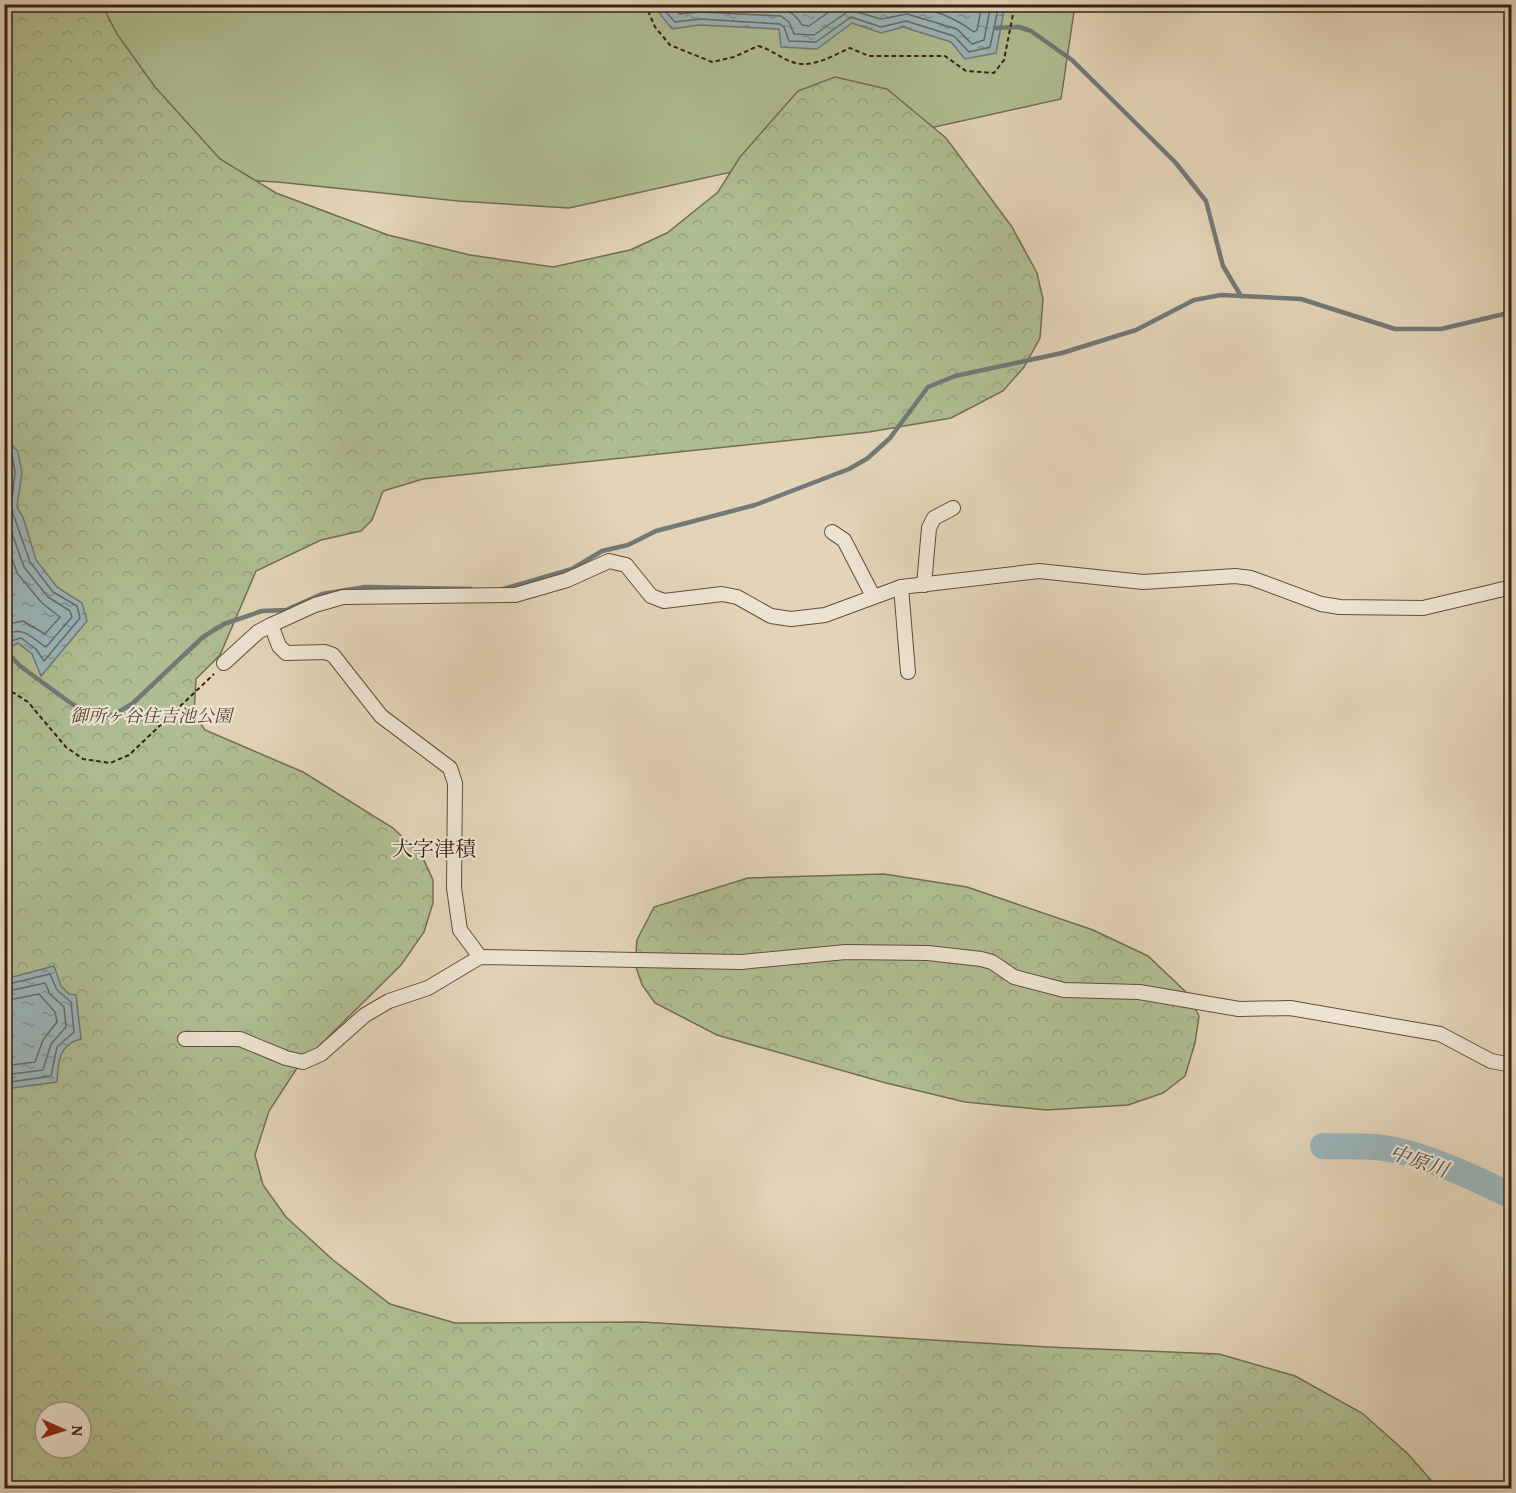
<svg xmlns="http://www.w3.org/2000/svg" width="1516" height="1493" font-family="'Gentium Book Plus','Noto Serif JP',serif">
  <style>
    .green { fill: #afbd92; stroke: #736e52; stroke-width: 1.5 }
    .forest { fill: url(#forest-crowns); stroke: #736e52; stroke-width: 1.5; fill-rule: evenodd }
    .water { fill: url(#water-ripples); stroke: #727977; stroke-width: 1.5 }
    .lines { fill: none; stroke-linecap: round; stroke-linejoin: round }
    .shore { stroke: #686a66; stroke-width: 1.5 }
    .stream { stroke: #727977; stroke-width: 4.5 }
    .river { stroke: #9ab5ba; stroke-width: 26 }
    .minor-casing { stroke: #624d3c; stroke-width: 16 }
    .path { stroke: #372013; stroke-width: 2; stroke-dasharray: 4.5 3; stroke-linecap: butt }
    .minor { stroke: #ede3d1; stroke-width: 14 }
    .labels { text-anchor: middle; stroke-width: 4.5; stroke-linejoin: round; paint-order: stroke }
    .park-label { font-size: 18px; font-style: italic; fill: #554733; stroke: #ede3d1 }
    .water-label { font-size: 20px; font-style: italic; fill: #554d45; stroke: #ede3d1 }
    .quarter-label { font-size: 21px; fill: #372013; stroke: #ede3d1 }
  </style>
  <defs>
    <pattern id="forest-crowns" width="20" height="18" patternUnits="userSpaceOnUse" patternTransform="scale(1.5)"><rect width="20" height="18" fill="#afbd92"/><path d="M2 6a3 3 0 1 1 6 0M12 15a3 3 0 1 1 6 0" fill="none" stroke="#97a27d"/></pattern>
    <pattern id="water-ripples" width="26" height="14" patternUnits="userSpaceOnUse" patternTransform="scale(1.5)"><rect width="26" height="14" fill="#9ab5ba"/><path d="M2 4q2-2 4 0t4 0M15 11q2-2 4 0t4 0" fill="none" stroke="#7e9396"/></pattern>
  </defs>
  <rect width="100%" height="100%" fill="#e3d4b8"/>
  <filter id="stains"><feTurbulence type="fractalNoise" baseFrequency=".00333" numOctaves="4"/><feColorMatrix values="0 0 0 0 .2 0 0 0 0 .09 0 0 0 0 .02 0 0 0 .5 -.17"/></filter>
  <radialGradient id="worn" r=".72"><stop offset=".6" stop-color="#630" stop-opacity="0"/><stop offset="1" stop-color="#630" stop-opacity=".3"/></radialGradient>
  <polygon class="green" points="4,5 1075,5 1061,99 569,208 458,201 278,182 5,167"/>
  <g class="forest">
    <path d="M5 5H102L117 34 155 87 220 159 276 193 388 235 470 255 553 267 630 250 667 233 718 192 740 157 798 91 835 77 887 89 946 138 1012 227 1037 273 1043 299 1040 338 1024 367 1003 391 951 418 869 432 423 479 383 491 372 520 361 531 321 540 256 571 220 655 196 679 194 714 205 730 303 772 393 828 422 856 433 880V903L424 932 401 965 297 1068 269 1111 255 1155 263 1185 286 1217 333 1260 390 1304 455 1323 642 1322 1048 1347 1219 1354 1295 1376 1362 1413 1408 1454 1438 1488H5ZM45 1412H81V1448H45Z"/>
    <polygon points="884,874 967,887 1093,930 1148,956 1188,994 1199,1016 1195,1043 1185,1076 1163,1093 1128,1105 1046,1110 965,1102 886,1083 717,1035 655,1003 642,985 635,964 637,940 654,907 748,878"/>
  </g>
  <g class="water">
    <polygon points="657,5 657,4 1005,5 996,53 965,59 951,42 903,27 881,33 852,23 817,49 781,47 779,29 699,25 672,29 660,14"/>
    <polygon points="5,436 18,452 22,472 17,507 23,517 36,560 57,587 82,603 87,621 41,676 32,654 18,643 5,650"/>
    <path d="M54 966 61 986 69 994 76 995 81 1039C59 1044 58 1062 57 1082L5 1089V979Z"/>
  </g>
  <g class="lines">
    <g class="shore">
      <polyline points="664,4 666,12 675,22 700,19 780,24 784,27 789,41 816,42 851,17 881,27 906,21 954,36 969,52 990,47 999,4"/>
      <polyline points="671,4 679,14 700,12 781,16 789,22 794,34 814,35 850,10 881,19 907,14 957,29 972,44 984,40 991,4"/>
      <path d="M731 4C755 6 789 0 802 25L809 26 840 4"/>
      <path d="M868 4C887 11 887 4 904 5 928 6 957 19 974 32L977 30 982 4"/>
      <polyline points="4,446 12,455 15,472 11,508 30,562 53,592 77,606 80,618 44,661 36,649 21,638 4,643"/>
      <path d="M4 511 24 567 48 597 70 611 72 617 46 647C31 638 24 625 4 635"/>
      <polyline points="4,534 17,573 42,603 60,617 45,634 23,621 4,625"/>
      <polyline points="4,985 50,974 57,990 71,1002 74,1032 57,1047 51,1076 4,1083"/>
      <polyline points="4,992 45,983 50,994 64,1007 66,1027 51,1044 43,1070 4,1075"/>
      <polyline points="4,1001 39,994 55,1012 57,1022 43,1040 35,1062 4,1066"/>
    </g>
    <g class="stream">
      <polyline points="995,28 1019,27 1031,31 1072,60 1175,162 1206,201 1223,266 1241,296"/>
      <polyline points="503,589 572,569 602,551 628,545 656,531 755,505 849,469 868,458 890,438 928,387 955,376 1062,353 1136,330 1194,300 1221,295 1301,299 1395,329 1441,329 1504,314 1512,315"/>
      <polyline points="4,649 20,666 72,704 92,714 113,715 132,704 203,637 224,624 262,611 286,610 322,594 365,587 471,589"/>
    </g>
    <path class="river" d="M1323 1146C1343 1147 1364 1145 1384 1148 1429 1155 1471 1177 1512 1196"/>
    <g class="minor-casing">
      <g id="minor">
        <polyline points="832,532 844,540 873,596"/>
        <polyline points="924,585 929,528 934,518 953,508"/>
        <polyline points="901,587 908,672"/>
        <polyline points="271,625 279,646 286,653 325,652 333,655 381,716 450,768 455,783 454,888 460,930 480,957"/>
        <polyline points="224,663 258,632 271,625 315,605 343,597 515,595 567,580 609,561 626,565 651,596 664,601 722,594 737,597 771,616 791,619 825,615 901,587 1039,571 1143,582 1235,576 1251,578 1321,604 1340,607 1423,608 1512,587"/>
        <polyline points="185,1039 240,1039 286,1058 303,1062 321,1054 365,1015 389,1001 428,988 480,957 741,962 846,952 928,953 981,959 992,962 1014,977 1064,990 1139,992 1239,1009 1290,1008 1440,1034 1491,1061 1512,1065"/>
      </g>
    </g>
    <g class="path">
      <path d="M645 4 655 27 670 45 712 62 734 57 758 46C771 49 780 58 792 62 812 69 832 56 850 48L869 56H945L966 71 994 73 1004 60 1015 4"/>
      <polyline points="4,691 14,693 28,702 66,747 83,759 110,763 129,755 214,674"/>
    </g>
    <use href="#minor" class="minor"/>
  </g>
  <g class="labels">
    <g class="park-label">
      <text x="151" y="722">御所ヶ谷住吉池公園</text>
    </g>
    <g class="water-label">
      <text transform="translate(1419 1161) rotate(19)" y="7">中原川</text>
    </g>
    <g class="quarter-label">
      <text x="434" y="856">大字津積</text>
    </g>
  </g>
  <rect width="1516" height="1493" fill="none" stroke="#e3d4b8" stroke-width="24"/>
  <rect x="6" y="6" width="1504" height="1481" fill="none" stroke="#372013" stroke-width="3"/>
  <rect x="12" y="12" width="1492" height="1469" fill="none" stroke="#372013" stroke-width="1.5"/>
  <g transform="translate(63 1430) rotate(93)"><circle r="28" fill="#ede3d1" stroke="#a49585" stroke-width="1.5"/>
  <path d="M0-4.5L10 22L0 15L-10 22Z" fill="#8f2418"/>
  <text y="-9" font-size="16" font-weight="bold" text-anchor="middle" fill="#372013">N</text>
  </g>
  <rect width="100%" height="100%" filter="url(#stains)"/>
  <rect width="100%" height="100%" fill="url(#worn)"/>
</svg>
